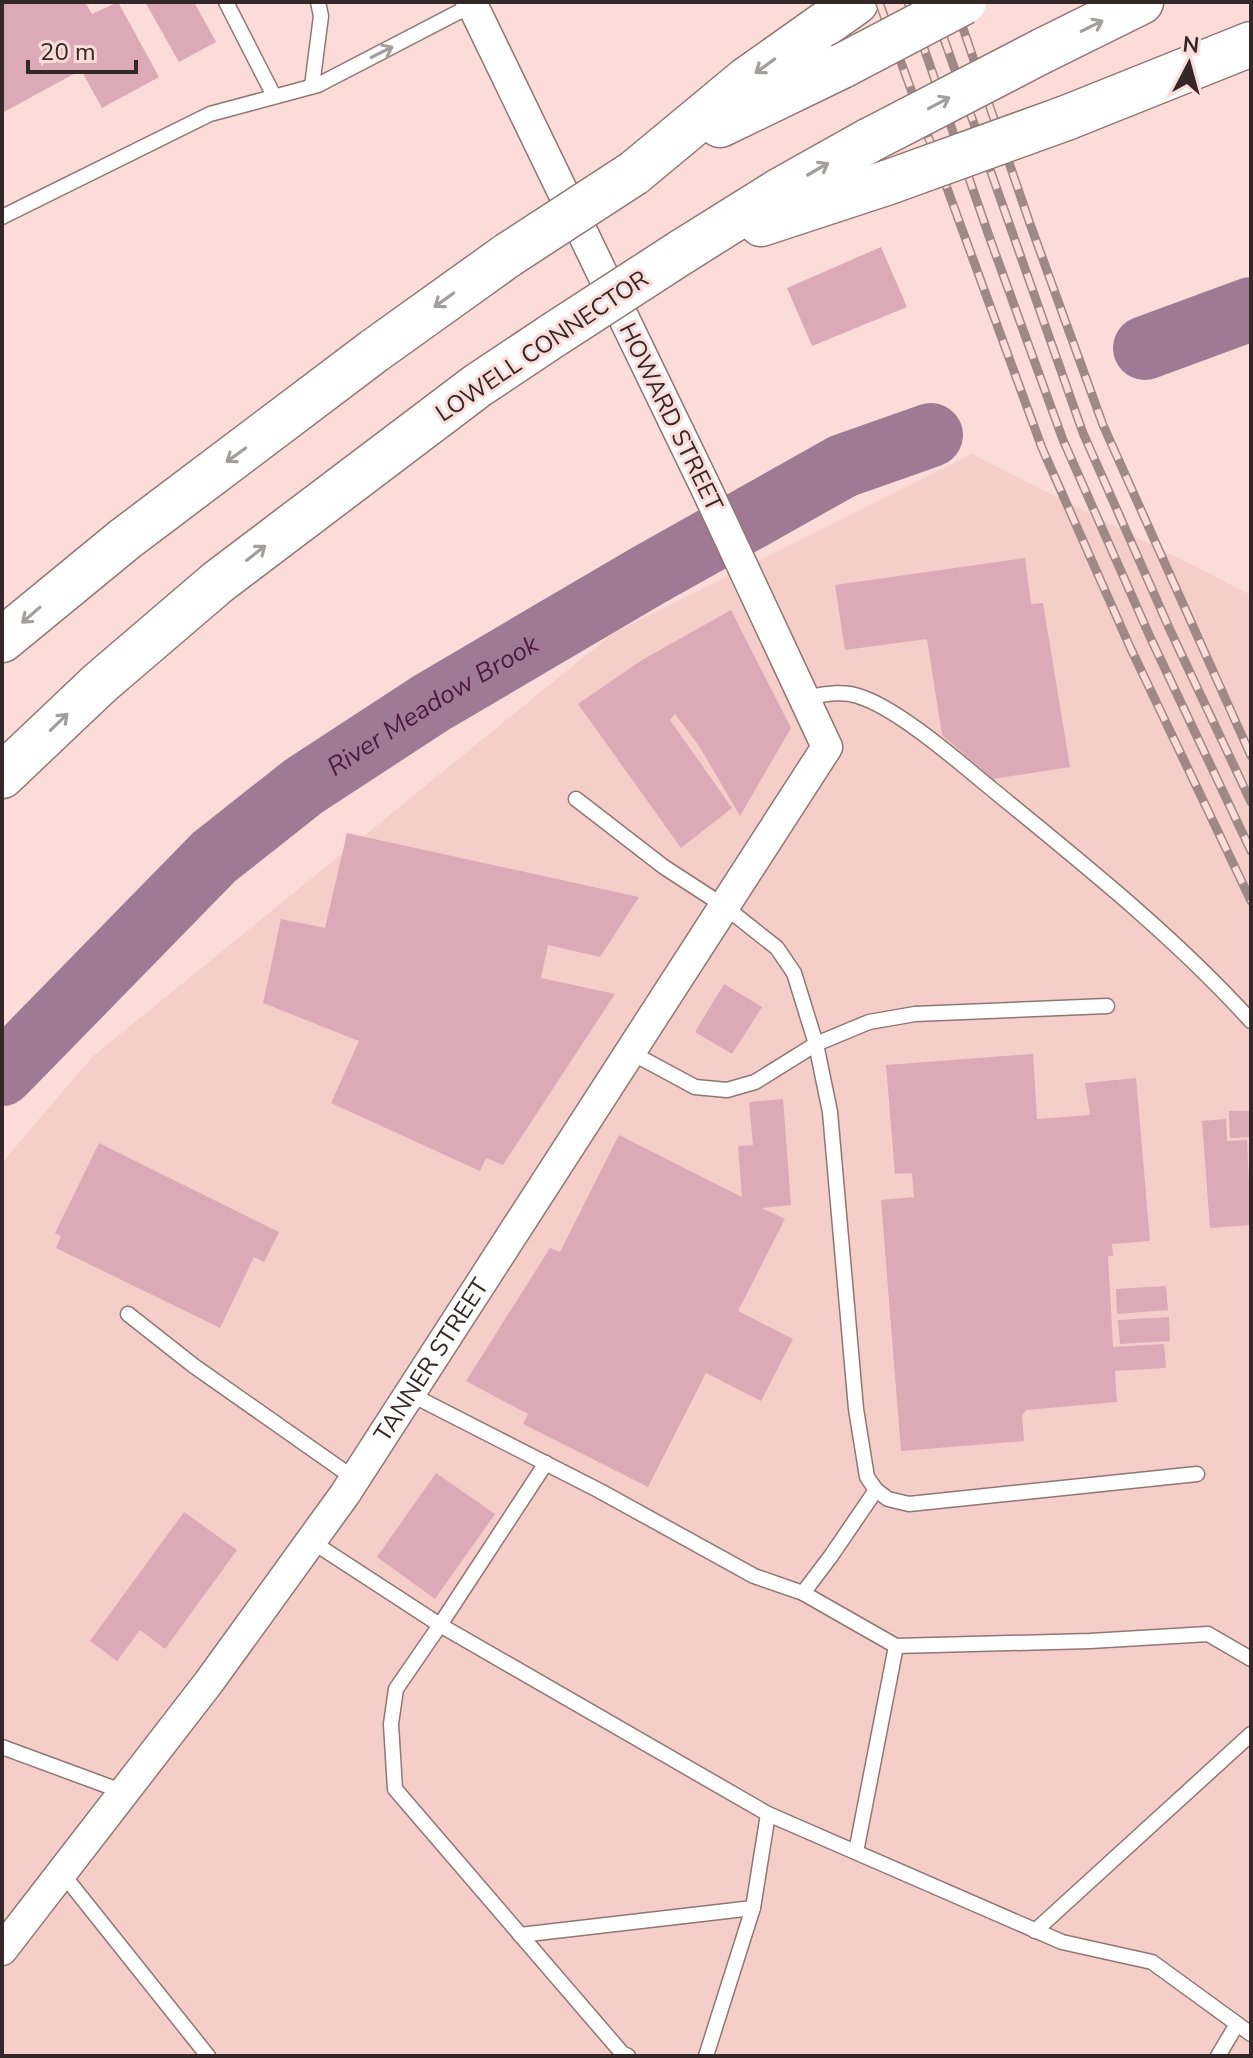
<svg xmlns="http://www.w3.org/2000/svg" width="1253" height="2058" font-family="'Nunito Sans',sans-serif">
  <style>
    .built { fill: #f5ceca }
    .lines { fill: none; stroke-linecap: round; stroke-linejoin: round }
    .river { stroke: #a07a94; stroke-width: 64 }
    .building { fill: #dbaab6 }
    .lane-casing { stroke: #917673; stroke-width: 17 }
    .street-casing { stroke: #917673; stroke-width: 33 }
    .highway-casing { stroke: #917673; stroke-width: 47 }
    .lane { stroke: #fff; stroke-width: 14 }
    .street { stroke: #fff; stroke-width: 30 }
    .highway { stroke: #fff; stroke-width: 44 }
    .rail-casing { stroke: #9f8987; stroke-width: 9 }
    .rail { stroke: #fbdcd9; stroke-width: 6; stroke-dasharray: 18; stroke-linecap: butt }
    .highway-bridge-casing { stroke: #917673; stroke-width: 47; stroke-linecap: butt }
    .highway-bridge { stroke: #fff; stroke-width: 44 }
    .oneway { stroke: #a39e9e }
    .labels { text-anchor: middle; stroke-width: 6; stroke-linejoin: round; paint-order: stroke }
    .street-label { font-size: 24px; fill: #332827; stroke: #fbdcd9 }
    .water-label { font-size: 26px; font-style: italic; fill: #4d1b40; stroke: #fbdcd9 }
  </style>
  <rect width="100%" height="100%" fill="#fbdcd9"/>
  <polygon class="built" points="972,454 1251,595 1251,2056 2,2056 2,1163 92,1057 612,634"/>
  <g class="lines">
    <g class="river">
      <polyline points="1145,348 1251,309"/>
      <path id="s1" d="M2 1074 214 857 304 786 431 703 647 576 843 466 931 435"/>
    </g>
  </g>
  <g class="building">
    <polygon points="2,2 85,2 92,14 118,2 159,77 102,108 81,70 2,113"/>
    <polygon points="145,2 194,2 216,42 179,62"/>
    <polygon points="881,247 907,307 812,346 787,288"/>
    <polygon points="1025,558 1031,604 1043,603 1070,767 993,779 942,735 927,639 845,650 835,585"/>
    <polygon points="731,610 791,728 740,816 699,746 675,714 670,720 732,808 681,848 578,704 642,660"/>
    <polygon points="347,833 639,897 600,957 548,945 541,978 615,994 503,1165 486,1158 480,1171 331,1103 359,1041 263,1003 281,919 325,928"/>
    <polygon points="724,984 762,1007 732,1054 695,1032"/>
    <polygon points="1033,1054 1037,1119 1090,1115 1085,1083 1136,1078 1150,1241 1112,1244 1113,1256 1108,1256 1113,1347 1164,1344 1166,1368 1115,1371 1117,1402 1026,1410 1022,1416 1024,1441 901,1451 881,1200 914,1197 912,1173 895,1174 886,1065"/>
    <polygon points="783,1099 791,1205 762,1208 785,1219 738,1311 793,1339 761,1401 706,1373 648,1487 523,1424 528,1414 466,1381 550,1248 560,1252 619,1135 742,1197 738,1146 753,1145 749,1102"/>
    <polygon points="1229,1111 1251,1111 1251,1137 1230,1138"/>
    <polygon points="1226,1119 1227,1141 1247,1140 1251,1225 1210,1228 1202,1121"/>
    <polygon points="99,1143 279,1232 264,1262 254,1257 220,1328 56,1248 61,1236 55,1233"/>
    <polygon points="1166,1286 1168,1310 1117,1314 1116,1289"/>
    <polygon points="1169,1317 1170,1341 1120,1344 1118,1320"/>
    <polygon points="436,1473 495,1514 435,1599 377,1557"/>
    <polygon points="184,1512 237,1550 165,1649 140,1630 117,1661 90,1641"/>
  </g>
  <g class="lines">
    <g class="lane-casing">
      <g id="lane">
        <polyline points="226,2 274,96"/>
        <polyline points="312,86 321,16 318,2"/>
        <polyline points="2,217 210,114 318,85 472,5"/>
        <path d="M804 698C822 695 841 690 858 696 898 708 960 763 993 790 1082 863 1173 935 1251 1021"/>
        <polyline points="576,799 664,867 724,906 777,948 794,973 816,1044 830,1112 856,1409 867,1477 876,1490 888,1499 909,1504 1197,1474"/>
        <polyline points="630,1052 695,1087 727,1090 755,1082 816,1044 869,1022 915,1014 1107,1006"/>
        <polyline points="128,1314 194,1366 355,1479"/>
        <polyline points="410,1394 600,1491 754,1576 803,1593 831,1556 876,1490"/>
        <polyline points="311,1541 440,1625 546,1463"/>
        <polyline points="803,1593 896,1646 1090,1641 1208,1634 1251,1659"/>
        <polyline points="2,1747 124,1792"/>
        <polyline points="856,1852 896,1646"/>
        <polyline points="62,1873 208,2056"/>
        <polyline points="1035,1931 1251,1734"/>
        <polyline points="520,1935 753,1908"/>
        <polyline points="628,2056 622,2053 395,1789 391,1724 396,1689 440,1625 768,1814 1062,1942 1152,1962 1251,2034"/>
        <polyline points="706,2056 753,1908 768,1814"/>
        <polyline points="1218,2056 1237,2024"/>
      </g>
    </g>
    <g class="street-casing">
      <g id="street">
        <path id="s2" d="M2 1950 209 1682 345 1494 827 747 705 486 471 2"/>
      </g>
    </g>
    <g class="highway-casing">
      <g id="highway">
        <polyline points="1042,51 1141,2"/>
        <polyline points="1066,118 1251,44"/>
        <polyline points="720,125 842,66"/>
        <polyline points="634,173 746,80 856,2"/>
        <polyline points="761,224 889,182"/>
        <polyline points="680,253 779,191 870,140"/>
        <polyline points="2,640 125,539 374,351 508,255"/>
        <polyline points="2,776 100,683 218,582 477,386 555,334"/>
      </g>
    </g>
    <use href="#lane" class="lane"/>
    <use href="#street" class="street"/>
    <use href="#highway" class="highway"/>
    <g class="rail-casing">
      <g id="rail">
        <polyline points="879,2 1042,448 1130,647 1251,901"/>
        <polyline points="908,2 989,236 1063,440 1151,639 1251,851"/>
        <polyline points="931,2 1083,433 1170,630 1251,802"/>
        <polyline points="954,2 1029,221 1103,425 1251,756"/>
      </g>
    </g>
    <use href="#rail" class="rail"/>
    <g class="highway-bridge-casing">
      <g id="highway-bridge">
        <polyline points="842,66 964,2"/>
        <polyline points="870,140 1042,51"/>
        <polyline points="889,182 1066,118"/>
        <polyline points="508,255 634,173"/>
        <polyline points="555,334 680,253"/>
      </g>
    </g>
    <use href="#highway-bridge" class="highway-bridge"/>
  </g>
  <defs><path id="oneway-shaft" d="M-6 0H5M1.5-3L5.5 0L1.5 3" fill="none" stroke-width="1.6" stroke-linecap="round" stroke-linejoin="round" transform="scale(2)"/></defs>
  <g class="oneway">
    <use href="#oneway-shaft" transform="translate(1092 26) rotate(-26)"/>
    <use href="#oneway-shaft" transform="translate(382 52) rotate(-27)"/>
    <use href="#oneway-shaft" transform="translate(765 66) rotate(144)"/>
    <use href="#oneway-shaft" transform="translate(939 103) rotate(-28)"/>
    <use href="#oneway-shaft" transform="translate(818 169) rotate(-30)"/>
    <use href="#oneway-shaft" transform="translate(444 300) rotate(144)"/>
    <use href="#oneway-shaft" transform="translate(236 455) rotate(144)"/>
    <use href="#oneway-shaft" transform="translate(256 553) rotate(-38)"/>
    <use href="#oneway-shaft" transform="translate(31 615) rotate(139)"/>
    <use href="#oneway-shaft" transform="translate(59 722) rotate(-44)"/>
  </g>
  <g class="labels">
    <g class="street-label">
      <text transform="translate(542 346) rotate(-34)" y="8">LOWELL CONNECTOR</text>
      <text transform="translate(671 417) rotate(64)" y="8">HOWARD STREET</text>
      <text dy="8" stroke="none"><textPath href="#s2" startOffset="730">TANNER STREET</textPath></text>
    </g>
    <g class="water-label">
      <text dy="9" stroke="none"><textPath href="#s1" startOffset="570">River Meadow Brook</textPath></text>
    </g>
  </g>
  <rect width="1253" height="2058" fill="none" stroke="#332827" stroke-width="8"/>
  <g transform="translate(1189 64) rotate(6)" stroke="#fbdcd9" stroke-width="6" paint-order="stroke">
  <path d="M0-6L14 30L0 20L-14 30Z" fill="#332827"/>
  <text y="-12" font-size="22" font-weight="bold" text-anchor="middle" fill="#332827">N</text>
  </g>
  <path d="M28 60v12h108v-12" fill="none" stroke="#332827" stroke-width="4"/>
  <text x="40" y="60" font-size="24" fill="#332827" stroke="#fbdcd9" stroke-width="6" paint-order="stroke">20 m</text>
</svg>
